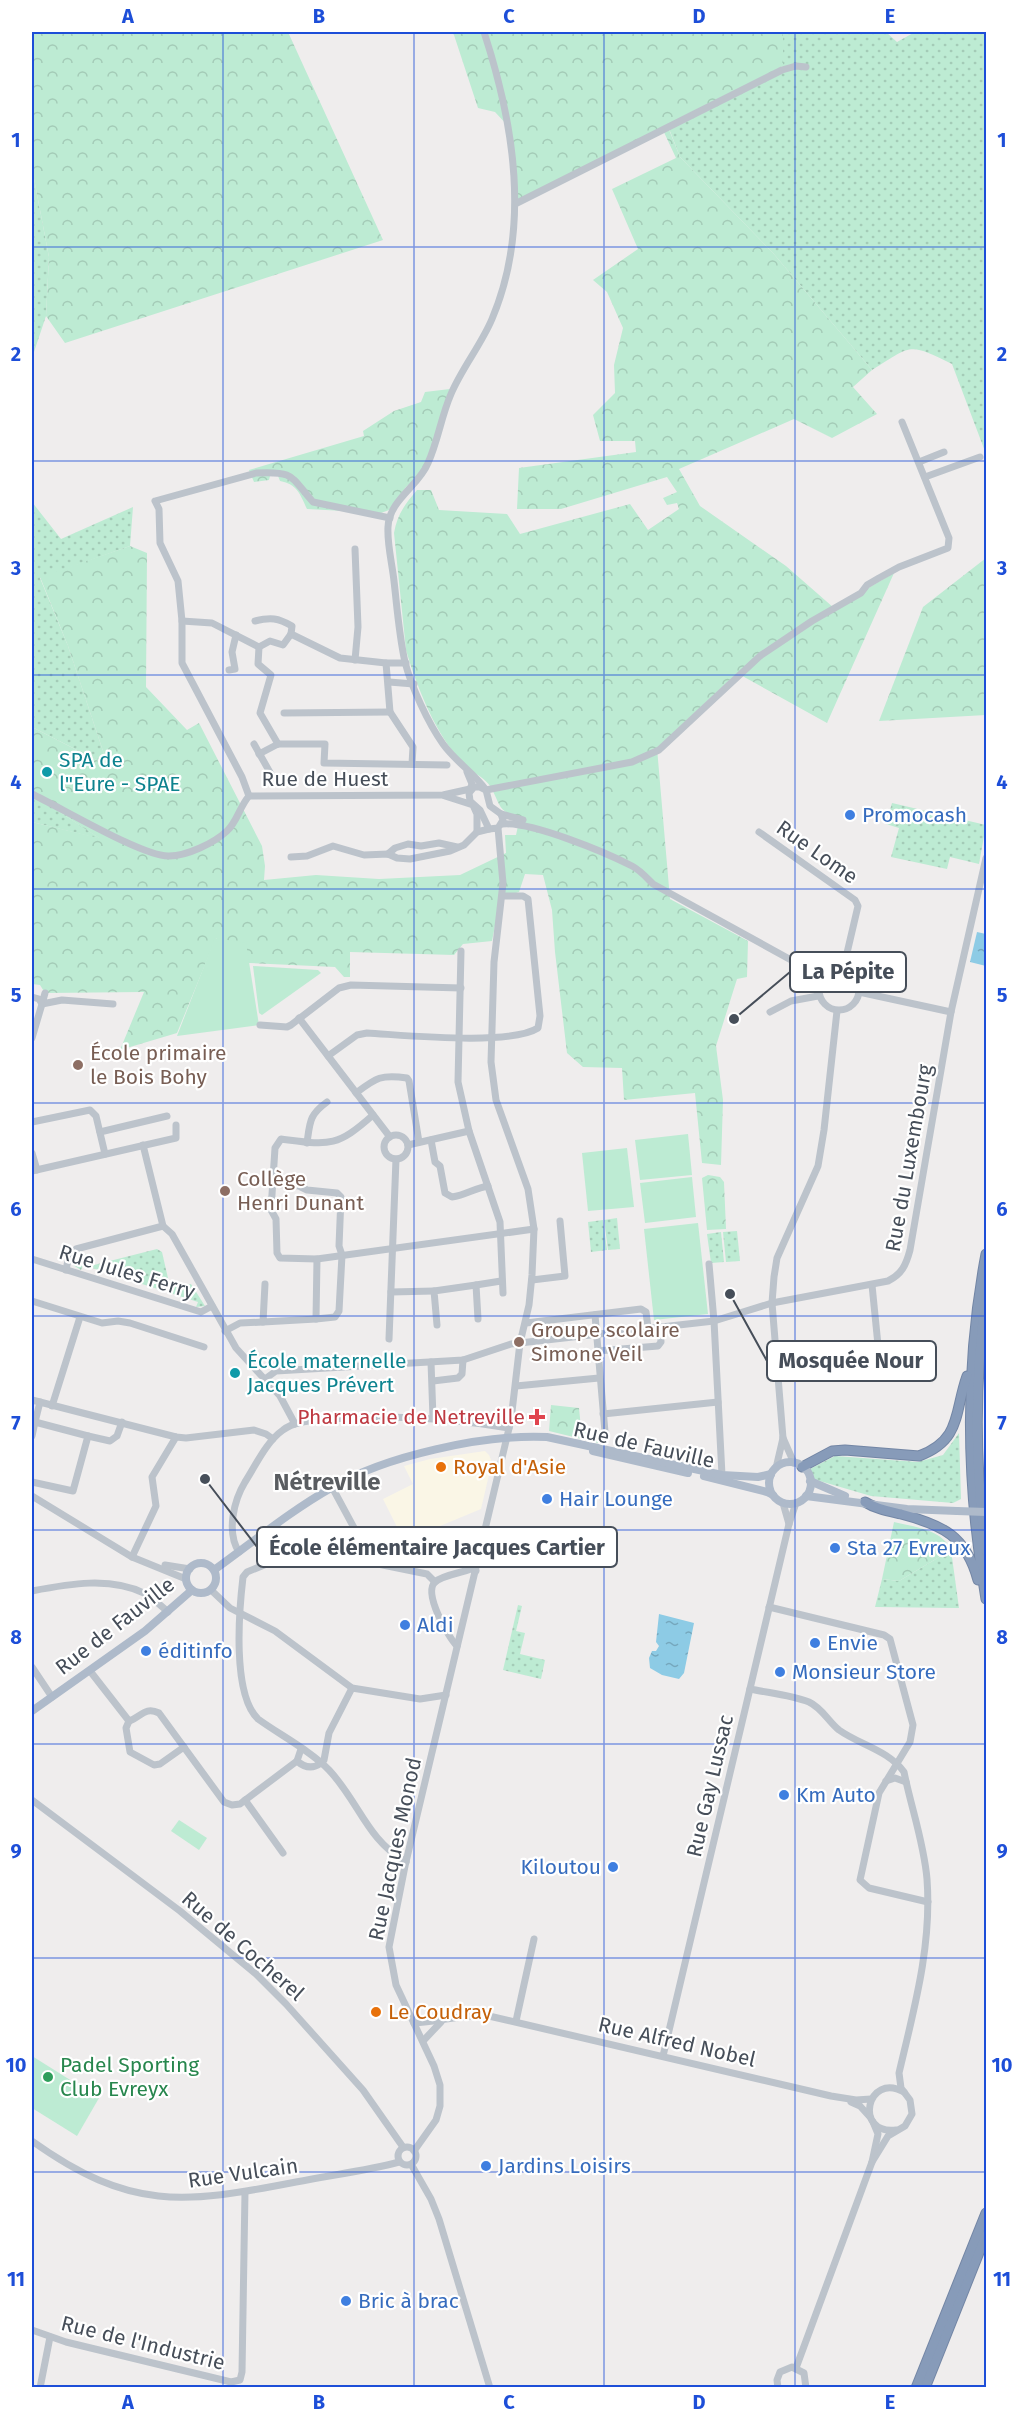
<svg xmlns="http://www.w3.org/2000/svg" width="1018" height="2419" font-family="'Fira Sans',sans-serif">
  <style>
    .commercial { fill: #faf6e6 }
    .grass { fill: url(#grass-dots) }
    .forest { fill: url(#forest-crowns) }
    .garden { fill: #bdebd3 }
    .water { fill: url(#water-ripples) }
    .lines { fill: none; stroke-linecap: round; stroke-linejoin: round }
    .highway-casing { stroke: #7386a5; stroke-width: 11 }
    .minor { stroke: #bcc3cb; stroke-width: 7 }
    .major { stroke: #aebaca; stroke-width: 8 }
    .highway { stroke: #879bb9; stroke-width: 9 }
    .major-bridge { stroke: #aebaca; stroke-width: 8 }
    .grid { fill: none; stroke: #1d4ed8; stroke-width: 1.5; stroke-opacity: 0.55 }
    .culture-dot { fill: #0f9aa8; stroke: #fff; stroke-width: 2 }
    .shop-dot { fill: #3f7fe0; stroke: #fff; stroke-width: 2 }
    .education-dot { fill: #8d6e63; stroke: #fff; stroke-width: 2 }
    .health-dot { fill: #e0444e; stroke: #fff; stroke-width: 2 }
    .food-dot { fill: #e8710a; stroke: #fff; stroke-width: 2 }
    .leisure-dot { fill: #2e9e5b; stroke: #fff; stroke-width: 2 }
    .labels { text-anchor: middle; stroke-width: 4.5; stroke-linejoin: round; paint-order: stroke }
    .culture-label { font-size: 21px; fill: #0d838f; stroke: #fff; text-anchor: start }
    .street-label { font-size: 21px; fill: #464e59; stroke: #fff }
    .shop-label { font-size: 21px; fill: #366cbe; stroke: #fff; text-anchor: start }
    .education-label { font-size: 21px; fill: #785e54; stroke: #fff; text-anchor: start }
    .health-label { font-size: 21px; fill: #be3a42; stroke: #fff; text-anchor: end }
    .food-label { font-size: 21px; fill: #c56008; stroke: #fff; text-anchor: start }
    .leisure-label { font-size: 21px; fill: #27864d; stroke: #fff; text-anchor: start }
    .quarter-label { font-size: 24px; font-weight: bold; fill: #5a5d61; stroke: #fff }
    .leader { fill: none; stroke: #464e59; stroke-width: 2 }
    .callout-dot { fill: #464e59; stroke: #fff; stroke-width: 2 }
    .callout { fill: #fff; stroke: #464e59; stroke-width: 2 }
    .callout-label { font-size: 22px; text-anchor: middle; font-weight: bold; fill: #464e59 }
    .neatline { fill: none; stroke: #1d4ed8; stroke-width: 2 }
    .grid-label { font-size: 20px; text-anchor: middle; font-weight: bold; fill: #1d4ed8 }
  </style>
  <defs>
    <pattern id="grass-dots" width="8" height="8" patternUnits="userSpaceOnUse" patternTransform="scale(1.5)"><rect width="8" height="8" fill="#bdebd3"/><path d="M2 2h.1M6 6h.1" fill="none" stroke="#a4cbb7" stroke-width="1.8" stroke-linecap="round"/></pattern>
    <pattern id="forest-crowns" width="20" height="18" patternUnits="userSpaceOnUse" patternTransform="scale(1.5)"><rect width="20" height="18" fill="#bdebd3"/><path d="M2 6a3 3 0 1 1 6 0M12 15a3 3 0 1 1 6 0" fill="none" stroke="#a4cbb7"/></pattern>
    <pattern id="water-ripples" width="26" height="14" patternUnits="userSpaceOnUse" patternTransform="scale(1.5)"><rect width="26" height="14" fill="#8dcbe5"/><path d="M2 4q2-2 4 0t4 0M15 11q2-2 4 0t4 0" fill="none" stroke="#75a7bd"/></pattern>
  </defs>
  <rect width="100%" height="100%" fill="#efeded"/>
  <polygon class="commercial" points="485,1451 489,1455 492,1462 481,1509 404,1541 383,1499 413,1484 404,1466 430,1459"/>
  <g class="grass">
    <path d="M783 32H886L897 42 915 32H986V454L952 364C908 342 912 345 872 370L773 253 680 157 668 126 783 66Z"/>
    <polygon points="32,168 49,257 46,316 32,358"/>
    <polygon points="32,502 61,539 133,507 130,546 40,578 68,646 108,766 32,727"/>
    <polygon points="32,794 101,839 32,822"/>
    <polygon points="892,803 986,825 979,864 950,857 947,869 891,857 899,828 886,824"/>
    <polygon points="617,1218 620,1249 608,1250 604,1220"/>
    <polygon points="603,1220 607,1250 591,1252 588,1222"/>
    <polygon points="737,1231 740,1261 726,1262 723,1232"/>
    <polygon points="721,1232 724,1262 711,1263 707,1234"/>
    <polygon points="157,1249 162,1252 170,1287 191,1284 205,1306 196,1307 198,1302 83,1265 81,1270 73,1265 78,1257 87,1254 94,1265"/>
    <polygon points="959,1433 961,1499 953,1503 871,1496 813,1479 810,1469 835,1456 918,1462 943,1455"/>
    <polygon points="951,1550 959,1608 875,1607 882,1579 899,1581"/>
    <polygon points="518,1605 522,1606 516,1631 525,1633 520,1654 545,1660 541,1679 503,1670"/>
  </g>
  <g class="forest">
    <polygon points="32,32 288,32 383,240 65,343 46,316 49,257 32,168"/>
    <path d="M453 32H783V66L668 127 680 157 773 253 872 370 853 387 877 414 832 438 794 419 679 469 700 506 786 566 834 608 894 573 827 723 737 673 657 748 670 899 748 941 747 977 737 979 716 1046 723 1100 721 1165 702 1163 695 1093 624 1100 622 1068 583 1067 567 1053 555 952 552 910 543 875 525 874 519 892 507 896 501 895 492 941 463 944 454 955 350 952V977H344L335 967 249 963 216 938 177 1033 120 1050 144 992 45 993 40 985 32 984V822L99 838 32 794V727L108 766 68 646 40 577 130 546 147 553 146 687 187 730 199 723 262 846 265 866 264 880 316 875 379 879 460 875 506 853 505 835H516L520 817C497 813 500 802 490 786 485 779 479 776 472 771 466 767 461 760 456 755 433 728 416 684 406 650L394 533C397 515 405 504 417 490H431L439 510 507 514 520 534 630 504 648 530 679 509 677 503 667 505 663 498 677 492 667 477 561 509H517L519 468 636 452 635 441H600L593 415 615 393 614 365 623 328 607 292 593 280 638 249 612 189 676 158 662 128 518 201 508 126 495 112 478 108Z"/>
    <path d="M450 389 434 441 419 476 406 487 389 510 381 513 307 509C300 494 297 484 280 481L278 476H270L269 480 254 482 249 470 364 436 363 431 394 411 421 402 425 392Z"/>
    <polygon points="986,558 986,715 879,721 923,607"/>
    <polygon points="708,1175 720,1177 724,1182 726,1229 707,1230 702,1178"/>
    <polygon points="551,1405 579,1408 581,1428 603,1432 603,1441 598,1443 549,1431"/>
    <path d="M894 1522C914 1527 942 1529 951 1550L899 1581 882 1579Z"/>
  </g>
  <g class="garden">
    <polygon points="215,938 246,943 259,1025 177,1036"/>
    <polygon points="253,966 318,970 321,973 262,1015 259,1013"/>
    <polygon points="688,1134 692,1175 640,1180 635,1140"/>
    <polygon points="627,1148 634,1207 588,1211 582,1153"/>
    <polygon points="692,1177 696,1217 645,1223 640,1183"/>
    <polygon points="698,1223 708,1314 654,1320 644,1229"/>
    <polygon points="179,1820 207,1838 199,1850 171,1831"/>
    <polygon points="32,2056 99,2098 77,2136 32,2108"/>
  </g>
  <g class="water">
    <polygon points="977,932 986,934 986,966 970,962"/>
    <polygon points="659,1614 694,1623 684,1673 679,1679 662,1675 650,1668 649,1658 652,1651 656,1651 659,1646 656,1642"/>
  </g>
  <g class="lines">
    <g class="highway-casing">
      <g id="highway">
        <path d="M986 1254C964 1370 966 1483 986 1599"/>
        <path d="M986 1298C974 1382 975 1468 986 1551"/>
        <path d="M802 1467 832 1451 845 1450 919 1456C962 1440 954 1412 967 1376"/>
        <path d="M865 1502C876 1509 888 1511 901 1514 943 1525 966 1536 978 1580"/>
        <polyline points="916,2388 986,2213"/>
        <polyline points="925,2388 986,2235"/>
      </g>
    </g>
    <g class="minor">
      <path d="M484 32C514 124 531 227 492 319 481 345 462 368 451 394 441 417 438 441 428 463 419 486 389 500 388 527 387 544 392 563 394 581 397 607 399 635 405 662 411 686 428 723 443 744 455 761 474 773 486 790L632 762 659 750 760 656 812 621 861 593 867 585 879 578 899 567 948 548 949 538 902 422"/>
      <polyline points="517,203 782,70 796,66 806,67"/>
      <polyline points="919,462 944,452"/>
      <polyline points="925,477 980,457"/>
      <polyline points="182,621 212,623 259,647"/>
      <path d="M255 621C271 617 278 618 292 626L291 634"/>
      <polyline points="291,634 340,658 386,663"/>
      <polyline points="259,647 258,664 271,675 260,713 278,744"/>
      <polyline points="259,647 270,641 283,645 291,634"/>
      <polyline points="355,660 358,627 355,549"/>
      <polyline points="406,663 386,663 390,712 413,747 412,764"/>
      <polyline points="229,670 235,669 232,652 236,635"/>
      <polyline points="389,682 414,684"/>
      <polyline points="284,713 390,712"/>
      <polyline points="254,744 272,776"/>
      <polyline points="278,744 325,744 324,763 447,765"/>
      <polyline points="259,754 278,744"/>
      <path d="M32 794C60 807 143 857 169 856 187 856 214 843 227 831 237 822 240 806 249 796L443 795 470 789 472 784 467 772"/>
      <path d="M249 796 242 777 182 663V621L178 581 160 543 159 509 155 501 256 473C295 471 290 476 313 502L390 518"/>
      <polyline points="445,796 473,805 477,814 477,832"/>
      <polyline points="501,814 523,820"/>
      <path d="M502 824C530 821 605 852 632 866 640 870 647 878 653 884L822 977"/>
      <polyline points="759,832 855,900 858,906 843,970"/>
      <polyline points="388,854 395,848 408,844 421,846 439,843 457,847"/>
      <polyline points="291,857 307,856 333,846 364,855 388,854 397,858 410,859 450,851 464,845 477,832 489,829"/>
      <polyline points="461,951 458,1082 469,1131 500,1222 503,1293"/>
      <circle cx="839" cy="990" r="20"/>
      <polyline points="859,992 951,1012"/>
      <polyline points="45,993 42,1004 62,1000 113,1004"/>
      <polyline points="32,997 39,999 42,1004 32,1038"/>
      <polyline points="770,1012 791,1001 818,996"/>
      <polyline points="299,1018 390,1137"/>
      <polyline points="260,1025 287,1027 291,1025 339,988 351,985 461,988"/>
      <path d="M328 1056 357 1035 367 1033C404 1035 510 1046 538 1028L540 1016 528 899 523 896H502"/>
      <path d="M356 1093C376 1078 381 1074 407 1078L409 1081 419 1142"/>
      <path d="M373 1115C336 1148 329 1145 281 1139L275 1148 271 1210 276 1219 277 1253 280 1258 317 1259 534 1229"/>
      <polyline points="32,1122 90,1110 96,1116 105,1154"/>
      <polyline points="100,1132 167,1116"/>
      <circle cx="396" cy="1147" r="12"/>
      <path d="M431 1140 435 1162 440 1166 445 1193 452 1197C466 1195 475 1188 488 1186"/>
      <path d="M307 1143C310 1122 309 1115 327 1102"/>
      <polyline points="143,1145 163,1226 172,1234 236,1348 280,1396 295,1424"/>
      <polyline points="408,1145 469,1131"/>
      <polyline points="32,1153 37,1170"/>
      <polyline points="32,1171 176,1138 176,1125"/>
      <polyline points="274,1184 299,1186 307,1190 337,1193 341,1197 339,1246 342,1255 339,1311 335,1317 316,1319 317,1259"/>
      <polyline points="32,1259 201,1312 212,1306"/>
      <polyline points="709,1264 714,1321 722,1475"/>
      <polyline points="66,1270 68,1260 76,1249 163,1226"/>
      <polyline points="532,1280 565,1276 560,1221"/>
      <polyline points="265,1284 263,1322 316,1319"/>
      <polyline points="872,1285 879,1355"/>
      <polyline points="391,1292 434,1291"/>
      <polyline points="32,1301 102,1323 118,1321 130,1323 204,1347"/>
      <polyline points="595,1315 605,1432"/>
      <polyline points="478,1319 476,1285 501,1281"/>
      <polyline points="526,1323 641,1309 646,1312 648,1328"/>
      <polyline points="437,1325 434,1291 476,1285"/>
      <polyline points="225,1331 240,1323 263,1322"/>
      <polyline points="389,1339 396,1159"/>
      <polyline points="597,1351 658,1346 661,1342 660,1327"/>
      <polyline points="431,1362 433,1418"/>
      <path d="M265 1379 276 1371 463 1360 511 1344 714 1321 772 1303 888 1281C902 1274 906 1265 910 1250L951 1012 986 858"/>
      <polyline points="433,1381 458,1378 462,1374 463,1360"/>
      <polyline points="516,1386 599,1378"/>
      <polyline points="32,1400 176,1437 186,1438 254,1430 266,1434 273,1439"/>
      <polyline points="52,1406 80,1317"/>
      <polyline points="603,1414 718,1402"/>
      <polyline points="35,1422 40,1402"/>
      <polyline points="32,1436 35,1422 88,1436 73,1491 32,1482"/>
      <polyline points="88,1436 110,1441 117,1436 122,1422"/>
      <polyline points="783,1438 794,1463"/>
      <polyline points="776,1468 783,1438 772,1303 774,1277 777,1258 818,1166 824,1130 837,1011"/>
      <polyline points="332,1487 373,1563 427,1574 435,1582"/>
      <polyline points="32,1496 132,1557 186,1579"/>
      <polyline points="783,1503 789,1524"/>
      <path d="M325 1535 286 1556 247 1572 243 1577C239 1611 232 1694 258 1719 280 1735 311 1751 329 1770 359 1802 367 1840 406 1862"/>
      <path d="M239 1552C226 1532 234 1500 245 1482 256 1465 266 1442 283 1430 296 1420 315 1421 331 1419 391 1414 450 1418 509 1428"/>
      <polyline points="132,1557 156,1506 152,1477 176,1437"/>
      <polyline points="165,1565 190,1569"/>
      <polyline points="211,1590 230,1608 275,1631 352,1688 420,1699 446,1695"/>
      <path d="M32 1591C68 1584 111 1576 146 1594 154 1599 161 1606 168 1612"/>
      <polyline points="769,1607 884,1635 890,1639 913,1725 910,1742 879,1793 860,1880 869,1888 928,1902"/>
      <path d="M457 1646C448 1637 423 1593 435 1582 443 1575 461 1573 471 1569L476 1571"/>
      <polyline points="32,1667 52,1697"/>
      <polyline points="90,1671 129,1721"/>
      <path d="M750 1689C769 1693 791 1695 809 1702 822 1708 828 1721 839 1730 860 1745 888 1750 904 1772 911 1807 924 1843 927 1879 932 1946 914 2009 899 2073L901 2088 910 2100 912 2114 905 2126 888 2136 872 2162"/>
      <path d="M129 1721C141 1717 145 1706 159 1713L224 1802 232 1805 240 1804 297 1761"/>
      <polyline points="129,1721 126,1728 130,1752 154,1765 160,1764 184,1747"/>
      <path d="M301 1749 297 1761C305 1768 313 1769 321 1763"/>
      <polyline points="321,1763 324,1760 329,1733 352,1688"/>
      <polyline points="886,1781 895,1778 906,1782"/>
      <polyline points="32,1800 180,1911 256,1974 286,2004 363,2090 403,2147"/>
      <polyline points="245,1800 283,1853"/>
      <polyline points="516,2021 534,1939"/>
      <path d="M414 2023C439 2022 463 2014 489 2016L831 2096 856 2100 871 2099"/>
      <polyline points="423,2041 441,2022"/>
      <polyline points="663,2056 789,1524 796,1503"/>
      <polyline points="851,2102 860,2106 870,2117"/>
      <path d="M896 2130C853 2135 867 2071 904 2092"/>
      <path d="M32 2141C130 2211 183 2204 296 2182 330 2175 366 2171 399 2162"/>
      <circle cx="407" cy="2156" r="9"/>
      <polyline points="414,2151 436,2120 440,2106 440,2085 434,2066 396,1985 389,1947 405,1866 511,1420 520,1343 529,1305 532,1275 534,1229 528,1189 496,1100 491,1062 494,962 503,883 498,828 503,820 501,814 490,806 486,790 480,787 474,787 469,793 470,801 480,810 489,829 498,828"/>
      <polyline points="411,2164 431,2199 439,2219 490,2388"/>
      <polyline points="32,2330 66,2342 231,2382 240,2380 242,2372 245,2192"/>
      <polyline points="796,2368 872,2162 878,2134 873,2122"/>
      <polyline points="40,2388 50,2337"/>
      <polyline points="778,2388 777,2380 780,2372 792,2367 804,2373 806,2388"/>
    </g>
    <g class="major">
      <polyline points="593,1451 688,1473"/>
      <circle cx="790" cy="1483" r="21"/>
      <polyline points="704,1476 767,1492 773,1495"/>
      <polyline points="810,1481 845,1496"/>
      <polyline points="806,1496 907,1509 957,1511"/>
      <circle cx="201" cy="1578" r="15"/>
      <path d="M214 1570C253 1542 289 1512 331 1488 385 1456 484 1434 547 1437L722 1475 758 1477 771 1474"/>
      <polyline points="32,1711 145,1631 192,1590"/>
    </g>
    <use href="#highway" class="highway"/>
    <polyline class="major-bridge" points="957,1511 986,1512"/>
  </g>
  <path class="grid" d="M223 32V2388M414 32V2388M604 32V2388M795 32V2388M32 247H986M32 461H986M32 675H986M32 889H986M32 1103H986M32 1316H986M32 1530H986M32 1744H986M32 1958H986M32 2172H986"/>
  <g class="culture-dot">
    <circle cx="47" cy="772" r="6"/>
    <circle cx="235" cy="1373" r="6"/>
  </g>
  <g class="shop-dot">
    <circle cx="850" cy="815" r="6"/>
    <circle cx="547" cy="1499" r="6"/>
    <circle cx="835" cy="1548" r="6"/>
    <circle cx="405" cy="1625" r="6"/>
    <circle cx="815" cy="1643" r="6"/>
    <circle cx="146" cy="1651" r="6"/>
    <circle cx="780" cy="1672" r="6"/>
    <circle cx="784" cy="1795" r="6"/>
    <circle cx="613" cy="1867" r="6"/>
    <circle cx="486" cy="2166" r="6"/>
    <circle cx="346" cy="2301" r="6"/>
  </g>
  <g class="education-dot">
    <circle cx="78" cy="1065" r="6"/>
    <circle cx="225" cy="1191" r="6"/>
    <circle cx="519" cy="1342" r="6"/>
  </g>
  <path class="health-dot" d="M534 1408h6v6h6v6h-6v6h-6v-6h-6v-6h6z"/>
  <g class="food-dot">
    <circle cx="441" cy="1467" r="6"/>
    <circle cx="376" cy="2012" r="6"/>
  </g>
  <circle class="leisure-dot" cx="48" cy="2077" r="6"/>
  <g class="labels">
    <g class="culture-label">
      <text x="59" y="767">SPA de<tspan x="59" dy="24">l"Eure - SPAE</tspan></text>
      <text x="247" y="1368">École maternelle<tspan x="247" dy="24">Jacques Prévert</tspan></text>
    </g>
    <g class="street-label">
      <text x="325" y="786">Rue de Huest</text>
      <text transform="translate(817 852) rotate(35)" y="7">Rue Lome</text>
      <text transform="translate(909 1158) rotate(-80)" y="7">Rue du Luxembourg</text>
      <text transform="translate(127 1272) rotate(17)" y="7">Rue Jules Ferry</text>
      <text transform="translate(644 1445) rotate(13)" y="7">Rue de Fauville</text>
      <text transform="translate(115 1626) rotate(-38)" y="7">Rue de Fauville</text>
      <text transform="translate(710 1786) rotate(-77)" y="7">Rue Gay Lussac</text>
      <text transform="translate(395 1849) rotate(-78)" y="7">Rue Jacques Monod</text>
      <text transform="translate(243 1946) rotate(41)" y="7">Rue de Cocherel</text>
      <text transform="translate(677 2042) rotate(13)" y="7">Rue Alfred Nobel</text>
      <text transform="translate(243 2173) rotate(-8)" y="7">Rue Vulcain</text>
      <text transform="translate(143 2343) rotate(14)" y="7">Rue de l'Industrie</text>
    </g>
    <g class="shop-label">
      <text x="862" y="822">Promocash</text>
      <text x="559" y="1506">Hair Lounge</text>
      <text x="847" y="1555">Sta 27 Evreux</text>
      <text x="417" y="1632">Aldi</text>
      <text x="827" y="1650">Envie</text>
      <text x="158" y="1658">éditinfo</text>
      <text x="792" y="1679">Monsieur Store</text>
      <text x="796" y="1802">Km Auto</text>
      <text x="601" y="1874" text-anchor="end">Kiloutou</text>
      <text x="498" y="2173">Jardins Loisirs</text>
      <text x="358" y="2308">Bric à brac</text>
    </g>
    <g class="education-label">
      <text x="90" y="1060">École primaire<tspan x="90" dy="24">le Bois Bohy</tspan></text>
      <text x="237" y="1186">Collège<tspan x="237" dy="24">Henri Dunant</tspan></text>
      <text x="531" y="1337">Groupe scolaire<tspan x="531" dy="24">Simone Veil</tspan></text>
    </g>
    <g class="health-label">
      <text x="525" y="1424">Pharmacie de Netreville</text>
    </g>
    <g class="food-label">
      <text x="453" y="1474">Royal d'Asie</text>
      <text x="388" y="2019">Le Coudray</text>
    </g>
    <g class="leisure-label">
      <text x="60" y="2072">Padel Sporting<tspan x="60" dy="24">Club Evreyx</tspan></text>
    </g>
    <g class="quarter-label">
      <text x="327" y="1490">Nétreville</text>
    </g>
  </g>
  <path class="leader" d="M734 1019L790 972M730 1294L767 1361M205 1479L257 1547"/>
  <g class="callout-dot">
    <circle cx="734" cy="1019" r="6"/>
    <circle cx="730" cy="1294" r="6"/>
    <circle cx="205" cy="1479" r="6"/>
  </g>
  <g class="callout">
    <rect x="790" y="952" width="116" height="40" rx="6"/>
    <rect x="767" y="1341" width="169" height="40" rx="6"/>
    <rect x="257" y="1527" width="360" height="40" rx="6"/>
  </g>
  <g class="callout-label">
    <text x="848" y="979">La Pépite</text>
    <text x="851" y="1368">Mosquée Nour</text>
    <text x="437" y="1555">École élémentaire Jacques Cartier</text>
  </g>
  <rect width="1018" height="2419" fill="none" stroke="#ffffff" stroke-width="66"/>
  <rect x="33" y="33" width="952" height="2353" class="neatline"/>
  <g class="grid-label">
    <text x="128" y="23">A</text>
    <text x="319" y="23">B</text>
    <text x="509" y="23">C</text>
    <text x="699" y="23">D</text>
    <text x="890" y="23">E</text>
    <text x="16" y="147">1</text>
    <text x="1002" y="147">1</text>
    <text x="16" y="361">2</text>
    <text x="1002" y="361">2</text>
    <text x="16" y="575">3</text>
    <text x="1002" y="575">3</text>
    <text x="16" y="789">4</text>
    <text x="1002" y="789">4</text>
    <text x="16" y="1002">5</text>
    <text x="1002" y="1002">5</text>
    <text x="16" y="1216">6</text>
    <text x="1002" y="1216">6</text>
    <text x="16" y="1430">7</text>
    <text x="1002" y="1430">7</text>
    <text x="16" y="1644">8</text>
    <text x="1002" y="1644">8</text>
    <text x="16" y="1858">9</text>
    <text x="1002" y="1858">9</text>
    <text x="16" y="2072">10</text>
    <text x="1002" y="2072">10</text>
    <text x="16" y="2286">11</text>
    <text x="1002" y="2286">11</text>
    <text x="128" y="2409">A</text>
    <text x="319" y="2409">B</text>
    <text x="509" y="2409">C</text>
    <text x="699" y="2409">D</text>
    <text x="890" y="2409">E</text>
  </g>
</svg>
